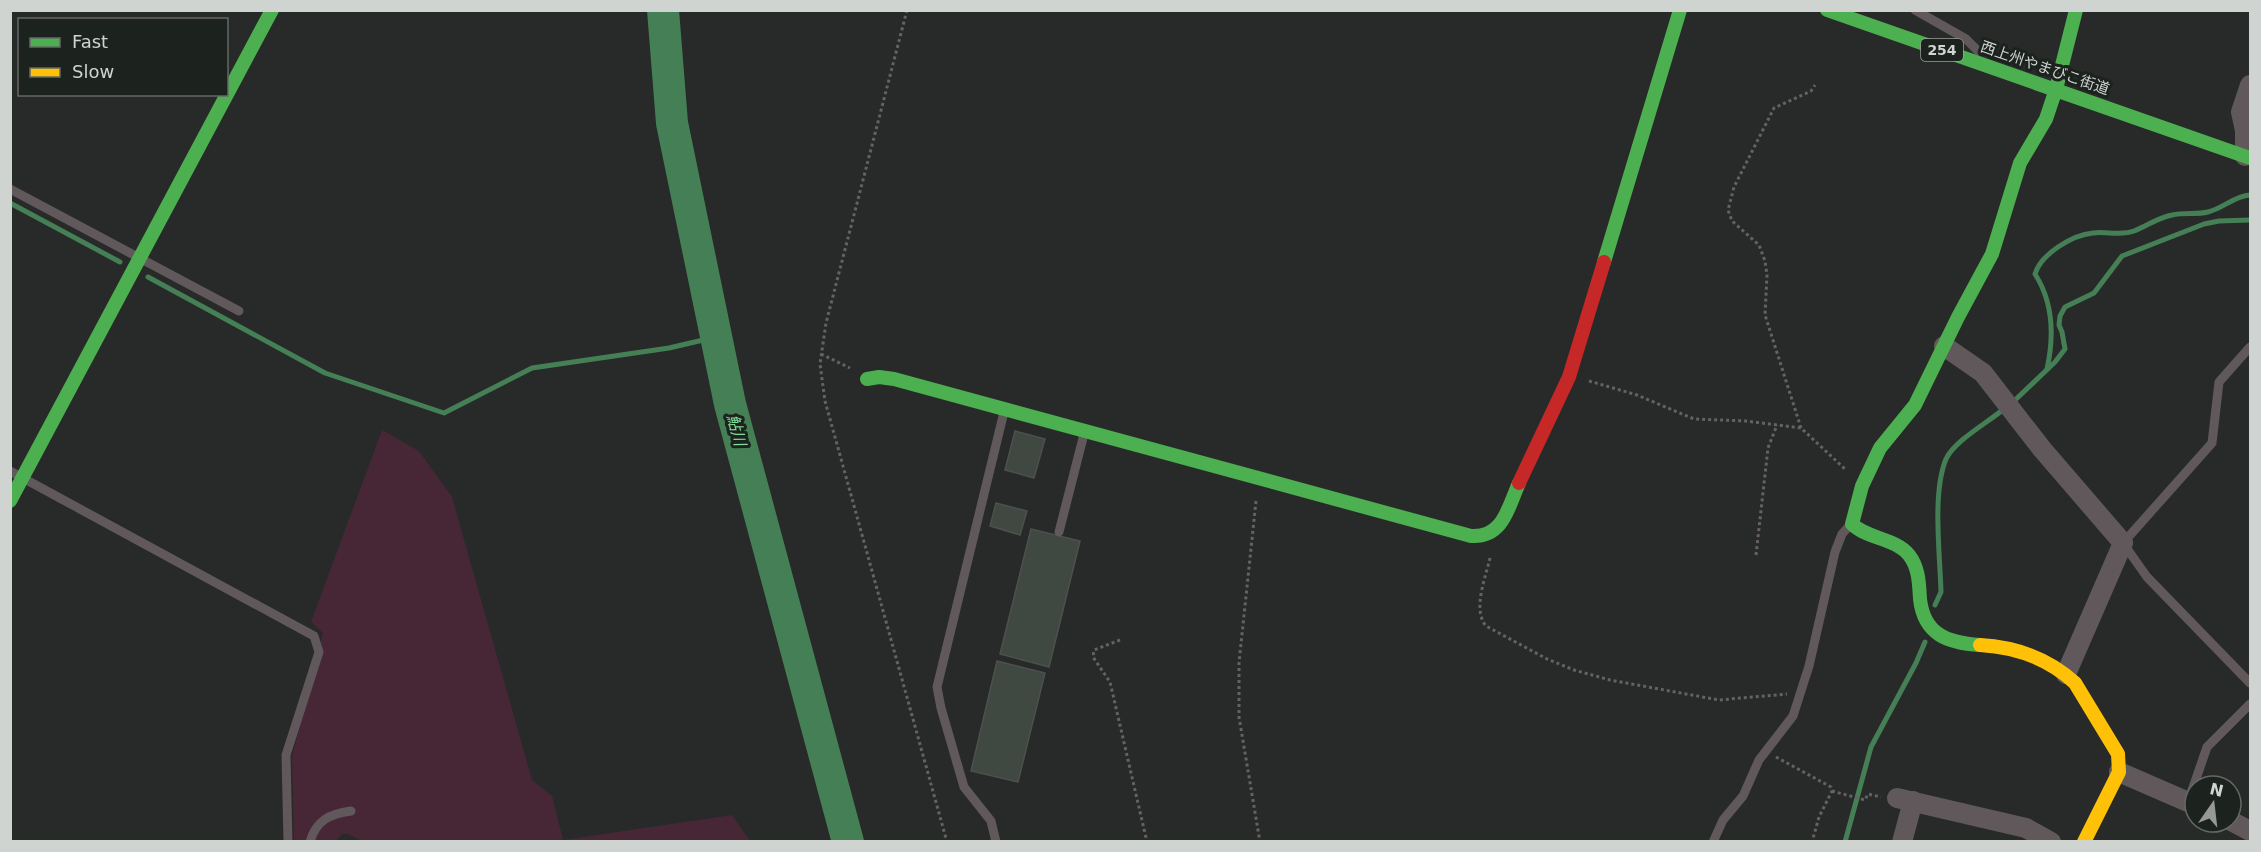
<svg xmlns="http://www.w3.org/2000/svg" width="2261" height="852" font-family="'DejaVu Sans','Noto Sans JP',sans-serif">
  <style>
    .green { fill: #472736 }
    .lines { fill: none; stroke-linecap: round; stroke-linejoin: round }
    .stream { stroke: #457f55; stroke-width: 5 }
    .river { stroke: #457f55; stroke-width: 32 }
    .building { fill: #3f4942; stroke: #4d504e; stroke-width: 1.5 }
    .path { stroke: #666163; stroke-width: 3; stroke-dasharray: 3 3; stroke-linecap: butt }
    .lane { stroke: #60585b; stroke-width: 9 }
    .street { stroke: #60585b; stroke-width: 20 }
    .fast { stroke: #4caf50; stroke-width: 14 }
    .slow { stroke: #ffc107; stroke-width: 14 }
    .jam { stroke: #c62828; stroke-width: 14 }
    .labels { text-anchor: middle; stroke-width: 6; stroke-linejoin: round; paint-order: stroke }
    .shield { fill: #1c221d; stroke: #9a9f9b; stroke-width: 1.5 }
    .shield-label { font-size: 14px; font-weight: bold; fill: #d0d4d1 }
    .street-label { font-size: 15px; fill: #d0d4d1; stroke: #1c221d }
    .water-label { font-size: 16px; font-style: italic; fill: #83db99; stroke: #1c221d }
  </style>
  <rect width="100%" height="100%" fill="#272a28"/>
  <polygon class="green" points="382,430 419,451 452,497 532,780 552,796 563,840 732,815 750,841 364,842 348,834 342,834 336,841 294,842 292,757 323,633 311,622"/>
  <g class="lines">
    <g class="stream">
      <polyline points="10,203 120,262"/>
      <polyline points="148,277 325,373 444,413 532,368 669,348 716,337"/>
      <path d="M2047 369C2054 337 2053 302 2035 274 2041 254 2072 235 2093 233 2105 231 2122 236 2134 231 2147 226 2157 218 2172 215 2184 212 2196 215 2208 212 2224 208 2234 196 2250 195"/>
      <polyline points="2012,403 2055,362 2065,349 2062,332 2059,325 2060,316 2065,307 2094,293 2122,256 2204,224 2219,221 2250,220"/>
      <path d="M1935 605 1941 592C1940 554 1932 493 1946 459 1955 440 1989 422 2005 408"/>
      <polyline points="1845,842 1871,747 1916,663 1925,642"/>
    </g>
    <polyline class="river" points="663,10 672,123 730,404 848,842"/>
  </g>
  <g class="building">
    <polygon points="1015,431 1045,439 1034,478 1005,470"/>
    <polygon points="996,503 1027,511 1020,535 990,526"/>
    <polygon points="1031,529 1080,541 1049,667 1000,654"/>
    <polygon points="997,661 1045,673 1018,782 971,771"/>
  </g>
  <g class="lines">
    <g class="path">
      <polyline points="907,10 826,323 820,364 825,401 947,842"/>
      <polyline points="821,354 850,368"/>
      <polyline points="1589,381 1637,395 1694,419 1746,421 1801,428 1846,470"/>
      <polyline points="1801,428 1765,315 1767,275 1765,261 1759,245 1732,221 1728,210 1734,187 1774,108 1811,91 1815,85"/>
      <polyline points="1256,501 1239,663 1239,717 1260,842"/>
      <polyline points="1756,555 1768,448 1777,425"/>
      <path d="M1490 558C1486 577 1472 609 1486 626L1547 659 1574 670 1610 680 1719 700 1787 694"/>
      <polyline points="1120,640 1094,650 1093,657 1110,682 1147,842"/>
      <polyline points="1776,757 1831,787 1832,791 1819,817 1812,842"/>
      <polyline points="1832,791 1865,800 1868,794 1881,797"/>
    </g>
    <g class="lane">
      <polyline points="1915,10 1966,39 1978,51"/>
      <polyline points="10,189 239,311"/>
      <polyline points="2250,347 2219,382 2212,443 2123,543 2147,577 2250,683"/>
      <polyline points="10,471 314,636 319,652 286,755 288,842"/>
      <polyline points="1059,532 1084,434"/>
      <polyline points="2188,802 2207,747 2250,704"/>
      <path d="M310 842C316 820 330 814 351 811"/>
      <polyline points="996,842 991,821 964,787 941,708 937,687 1004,412"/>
      <polyline points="1713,842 1723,820 1743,796 1759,760 1793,716 1809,666 1835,552 1842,534 1850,525"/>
    </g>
    <g class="street">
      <polyline points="2245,156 2245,131 2241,112 2250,85"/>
      <polyline points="1944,346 1983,373 2042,449 2123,543 2066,674"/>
      <polyline points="2119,772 2195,805"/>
      <polyline points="1897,798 2026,828 2051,842"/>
      <polyline points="2231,821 2250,831"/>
      <polyline points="1902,842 1913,801"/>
    </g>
    <g class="fast">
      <polyline points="1827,10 2250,158"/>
      <polyline points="1604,262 1680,10"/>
      <path d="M867 379 879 377 894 379 1471 536C1503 538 1508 508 1519 483"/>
      <polyline points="10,501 272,10"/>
      <path d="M1980 645C1948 643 1924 635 1920 599 1919 583 1919 568 1909 555 1896 538 1867 539 1852 524L1862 486 1880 448 1915 405 1958 317 1992 254 2020 163 2046 119 2056 89 2076 10"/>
    </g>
    <path class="slow" d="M1980 645C2016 647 2048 658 2075 683L2118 754 2119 772 2084 842"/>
    <polyline class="jam" points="1519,483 1569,377 1604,262"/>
  </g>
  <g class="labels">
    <rect class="shield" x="1921" y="39" width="42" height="22" rx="4.5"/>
    <g class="shield-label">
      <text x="1942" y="55">254</text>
    </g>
    <g class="street-label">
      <text transform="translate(2045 68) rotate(19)" y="5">西上州やまびこ街道</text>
    </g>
    <g class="water-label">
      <text transform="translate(737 430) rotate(75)" y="6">鮎川</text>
    </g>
  </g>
  <rect width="2261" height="852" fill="none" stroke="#d0d4d1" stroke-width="24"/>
  <rect x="18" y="18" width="210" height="78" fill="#1c221d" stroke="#646965" stroke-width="1.5"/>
  <rect x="30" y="38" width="30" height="9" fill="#4caf50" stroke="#646965" stroke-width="1.5"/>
  <text x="72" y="48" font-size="18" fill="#d0d4d1">Fast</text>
  <rect x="30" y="68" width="30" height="9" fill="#ffc107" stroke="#646965" stroke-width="1.5"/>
  <text x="72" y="78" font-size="18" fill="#d0d4d1">Slow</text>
  <g transform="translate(2213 804) rotate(14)"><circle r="28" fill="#1c221d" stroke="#646965" stroke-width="1.5"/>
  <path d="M0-4.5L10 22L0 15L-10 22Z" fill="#959896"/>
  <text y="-9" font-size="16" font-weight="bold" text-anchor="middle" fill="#d0d4d1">N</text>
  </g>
</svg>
